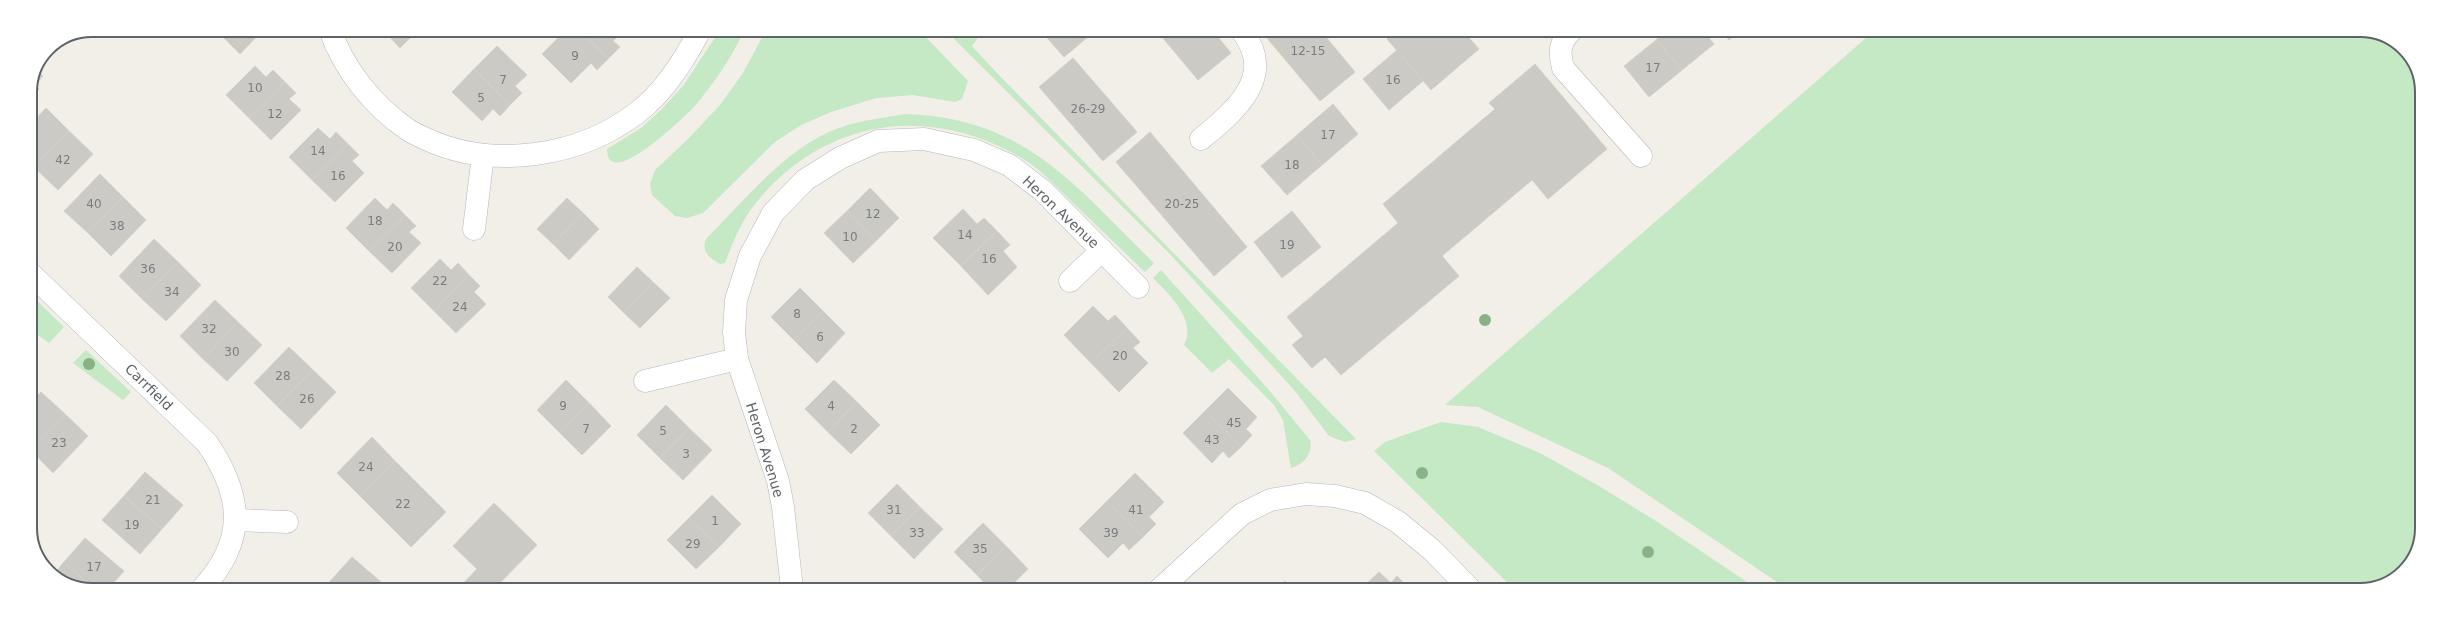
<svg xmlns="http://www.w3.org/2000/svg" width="2452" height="620" font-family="'DejaVu Sans',sans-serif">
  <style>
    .green { fill: #c5e8c5 }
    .building { fill: #cccac5; stroke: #d6d1c6 }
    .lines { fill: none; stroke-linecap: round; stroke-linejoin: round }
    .minor-casing { stroke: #b5b8bc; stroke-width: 23 }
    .minor { stroke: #fff; stroke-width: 22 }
    .tree { fill: #89b387 }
    .labels { text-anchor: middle; stroke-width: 3.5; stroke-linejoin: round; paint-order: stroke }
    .number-label { font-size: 12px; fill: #7a7d7f }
    .street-label { font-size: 14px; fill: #5f6368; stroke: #fff }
    .rim { fill: none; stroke: #5f6368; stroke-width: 2 }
  </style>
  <rect width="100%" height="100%" fill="#f1efe8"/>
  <g class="green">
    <path d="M720 30H744C732 58 713 84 694 107 685 116 607 193 607 149L641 128 660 111 683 86Z"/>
    <polygon points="766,30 919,30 968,81 962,99 955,102 913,95 876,98 831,112 801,125 775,142 703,213 687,218 675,216 652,195 650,184 655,170 687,140 720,105 743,73"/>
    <polygon points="945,30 976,30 980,35 972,46 995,71 1356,439 1345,442 1329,436 1295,391 1170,254"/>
    <polygon points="1874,31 2373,31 2407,51 2422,87 2421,541 2401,575 2361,590 1789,590 1608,468 1478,407 1445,405"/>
    <path d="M905 114C1026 118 1074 185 1154 263L1145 272C1121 249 1097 226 1073 203 1057 188 1042 170 1023 159 930 103 824 118 755 204 741 221 733 242 725 263L720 264C709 258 701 251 706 239 744 201 789 144 842 127 862 120 884 118 905 114Z"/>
    <path d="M1161 270 1269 390 1310 440C1313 454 1304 464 1291 468L1283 420 1274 405 1229 359 1212 373 1184 345C1197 320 1169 294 1153 278Z"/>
    <polygon points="30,294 64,327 49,343 30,329"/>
    <polygon points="86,350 131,392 123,400 73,363"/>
    <polygon points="1441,422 1478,427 1540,453 1599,486 1656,521 1759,590 1515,590 1374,451 1385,442"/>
  </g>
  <g class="building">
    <polygon points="216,30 263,30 240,54"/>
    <polygon points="386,30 418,30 400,48 385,32"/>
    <polygon points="566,30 580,30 608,59 597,70 591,63 571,83 542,54"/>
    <polygon points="580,30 624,30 613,41 620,47 608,59"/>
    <polygon points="1041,31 1095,31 1064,57"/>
    <polygon points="1157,31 1213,31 1231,53 1198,80"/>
    <polygon points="1261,31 1321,31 1355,72 1320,101"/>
    <polygon points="1398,31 1463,31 1479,49 1431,90 1387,39"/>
    <polygon points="1667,31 1703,31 1714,44 1682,70 1656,40"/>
    <polygon points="1721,31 1740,31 1729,40"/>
    <polygon points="1656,40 1682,70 1649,97 1624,66"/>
    <polygon points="497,46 527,75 515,86 522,93 510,105 474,69"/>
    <polygon points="1397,50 1423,81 1389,110 1363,79"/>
    <polygon points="1073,58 1137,132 1103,161 1039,87"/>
    <polygon points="1535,64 1607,149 1548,199 1532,180 1442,256 1459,276 1341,375 1325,357 1312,368 1292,345 1303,336 1287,317 1398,223 1383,204 1495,109 1489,103"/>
    <polygon points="255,66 266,77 273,70 285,82 249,118 226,95"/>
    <polygon points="474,69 510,105 500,116 493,109 482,121 452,92"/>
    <polygon points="38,72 43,76 35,85 39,89 30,99 30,91"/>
    <polygon points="285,82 296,93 289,99 301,110 271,140 249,118"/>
    <polygon points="1333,104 1358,134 1322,165 1297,135"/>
    <polygon points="46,108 69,131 34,167 30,163 30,125"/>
    <polygon points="318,128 330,139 336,132 348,144 312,180 289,157"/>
    <polygon points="69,131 93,154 58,190 34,167"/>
    <polygon points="1150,132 1247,247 1214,276 1116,162"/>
    <polygon points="1297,135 1322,165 1287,195 1261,166"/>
    <polygon points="348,144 359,155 352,161 364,173 335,202 312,180"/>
    <polygon points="100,174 123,197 88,233 64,211"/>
    <polygon points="870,188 899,218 876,241 847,211"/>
    <polygon points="123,197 146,220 111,256 88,233"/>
    <polygon points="375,198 387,210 393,203 405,215 369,251 346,228"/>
    <polygon points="567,198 583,213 553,244 537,229"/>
    <polygon points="963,209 977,224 984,218 997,231 961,266 933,238"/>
    <polygon points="847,211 876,241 853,263 824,233"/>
    <polygon points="1292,211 1321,247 1282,278 1254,242"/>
    <polygon points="583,213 599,229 569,260 553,244"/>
    <polygon points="405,215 416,226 409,232 421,243 392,273 369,251"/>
    <polygon points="997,231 1010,245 1003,251 1017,267 988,295 961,266"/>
    <polygon points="154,239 178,262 142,299 119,276"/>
    <polygon points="440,259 451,270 458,263 469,275 434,311 411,288"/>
    <polygon points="178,262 201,285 166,321 142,299"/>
    <polygon points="637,267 653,282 624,313 608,297"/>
    <polygon points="469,275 480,286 474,292 486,304 456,333 434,311"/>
    <polygon points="653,282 670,298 640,328 624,313"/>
    <polygon points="800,288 823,311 794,340 771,317"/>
    <polygon points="215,300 238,322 203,359 180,336"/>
    <polygon points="1093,306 1108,321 1115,315 1127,328 1091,363 1064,335"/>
    <polygon points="823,311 845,333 817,363 794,340"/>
    <polygon points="238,322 262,345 227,381 203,359"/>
    <polygon points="1127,328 1140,342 1133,348 1148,363 1119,392 1091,363"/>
    <polygon points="289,347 313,370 277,406 254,383"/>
    <polygon points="313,370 336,392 301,429 277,406"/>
    <polygon points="566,380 589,403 560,433 537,410"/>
    <polygon points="834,380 857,402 828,432 805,409"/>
    <polygon points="1228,388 1257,417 1246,429 1252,435 1241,447 1205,411"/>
    <polygon points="41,392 65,414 30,449 30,403"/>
    <polygon points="857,402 880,425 851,454 828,432"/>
    <polygon points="589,403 611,426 582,455 560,433"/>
    <polygon points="666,405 689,428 660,458 637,435"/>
    <polygon points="1205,411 1241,447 1229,458 1223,451 1212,463 1183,433"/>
    <polygon points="65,414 88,436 53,473 30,449"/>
    <polygon points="689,428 712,450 683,480 660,458"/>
    <polygon points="372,437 395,461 360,496 337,473"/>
    <polygon points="395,461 446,512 411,547 360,496"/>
    <polygon points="145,472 183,505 162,529 124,496"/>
    <polygon points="1135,473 1164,502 1149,517 1156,524 1143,537 1107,501"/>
    <polygon points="897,484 920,507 891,536 868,513"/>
    <polygon points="712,495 741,524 719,547 689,518"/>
    <polygon points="124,496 162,529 140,554 102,520"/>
    <polygon points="1107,501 1143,537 1129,550 1123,543 1108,558 1079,529"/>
    <polygon points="494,503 537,545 494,589 458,589 477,569 453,546"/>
    <polygon points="920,507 943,529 914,559 891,536"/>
    <polygon points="689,518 719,547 696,569 667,540"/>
    <polygon points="983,523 1006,546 977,575 954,552"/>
    <polygon points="85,538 124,571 108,589 94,589 64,562"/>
    <polygon points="1006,546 1028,569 1008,589 990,589 977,575"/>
    <polygon points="352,557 389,589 323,589"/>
    <polygon points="64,562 94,589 79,589 54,574"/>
    <polygon points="1379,572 1391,583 1397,576 1409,588 1407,589 1361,589"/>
    <polygon points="1285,581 1292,589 1276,589"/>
  </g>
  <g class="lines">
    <g class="minor-casing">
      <g id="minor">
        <path d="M330 30C344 69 372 105 407 129 412 133 420 136 426 139 493 170 580 157 638 112 664 92 685 59 700 30"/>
        <path d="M1571 31C1559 43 1559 52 1563 68L1641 156"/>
        <path d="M1201 139C1235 111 1277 77 1242 31"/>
        <polyline points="474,229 483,155"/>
        <path d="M30 273 207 443C243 496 247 540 202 589"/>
        <polyline points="1070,281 1102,250"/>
        <polyline points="645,381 737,359"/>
        <polyline points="236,520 287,522"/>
        <polyline points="792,589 783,507 778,481 737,359 734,332 736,300 750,256 773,213 805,180 840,158 878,141 924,139 974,150 1009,165 1042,190 1138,287"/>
        <polyline points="1160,589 1242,514 1270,500 1306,494 1335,496 1365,503 1398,522 1432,550 1471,590"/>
      </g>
    </g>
    <use href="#minor" class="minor"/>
  </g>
  <g class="tree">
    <circle cx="1485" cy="320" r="6"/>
    <circle cx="89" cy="364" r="6"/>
    <circle cx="1422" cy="473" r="6"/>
    <circle cx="1648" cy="552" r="6"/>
  </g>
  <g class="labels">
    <g class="number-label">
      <text x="1308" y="55">12-15</text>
      <text x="575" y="60">9</text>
      <text x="1653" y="72">17</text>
      <text x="503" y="84">7</text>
      <text x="1393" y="84">16</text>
      <text x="255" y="92">10</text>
      <text x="481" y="102">5</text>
      <text x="1088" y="113">26-29</text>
      <text x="275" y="118">12</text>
      <text x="1328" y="139">17</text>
      <text x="318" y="155">14</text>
      <text x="63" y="164">42</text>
      <text x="1292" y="169">18</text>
      <text x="338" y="180">16</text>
      <text x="94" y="208">40</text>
      <text x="1182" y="208">20-25</text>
      <text x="873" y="218">12</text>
      <text x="375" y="225">18</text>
      <text x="117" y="230">38</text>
      <text x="965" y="239">14</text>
      <text x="850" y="241">10</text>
      <text x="1287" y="249">19</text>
      <text x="395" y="251">20</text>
      <text x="989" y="263">16</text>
      <text x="148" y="273">36</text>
      <text x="440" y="285">22</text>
      <text x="172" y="296">34</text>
      <text x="460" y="311">24</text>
      <text x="797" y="318">8</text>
      <text x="209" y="333">32</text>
      <text x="820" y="341">6</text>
      <text x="232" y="356">30</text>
      <text x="1120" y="360">20</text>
      <text x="283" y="380">28</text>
      <text x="307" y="403">26</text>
      <text x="563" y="410">9</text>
      <text x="831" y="410">4</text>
      <text x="1234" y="427">45</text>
      <text x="586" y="433">7</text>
      <text x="854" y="433">2</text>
      <text x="663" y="435">5</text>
      <text x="1212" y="444">43</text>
      <text x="59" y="447">23</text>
      <text x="686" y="458">3</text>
      <text x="366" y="471">24</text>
      <text x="153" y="504">21</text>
      <text x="403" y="508">22</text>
      <text x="894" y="514">31</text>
      <text x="1136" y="514">41</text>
      <text x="715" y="525">1</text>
      <text x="132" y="529">19</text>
      <text x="917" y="537">33</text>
      <text x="1111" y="537">39</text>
      <text x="693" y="548">29</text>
      <text x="980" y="553">35</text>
      <text x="94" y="571">17</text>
    </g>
    <g class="street-label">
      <text transform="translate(1061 212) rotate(43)" y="5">Heron Avenue</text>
      <text transform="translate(149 387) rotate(44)" y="5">Carrfield</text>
      <text transform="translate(765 450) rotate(73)" y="5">Heron Avenue</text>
    </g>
  </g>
  <path d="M0 0H2452V620H0ZM92 37H2360A55 55 0 0 1 2415 92V528A55 55 0 0 1 2360 583H92A55 55 0 0 1 37 528V92A55 55 0 0 1 92 37Z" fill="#fff" fill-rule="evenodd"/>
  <path class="rim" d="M92 37H2360A55 55 0 0 1 2415 92V528A55 55 0 0 1 2360 583H92A55 55 0 0 1 37 528V92A55 55 0 0 1 92 37Z"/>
</svg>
